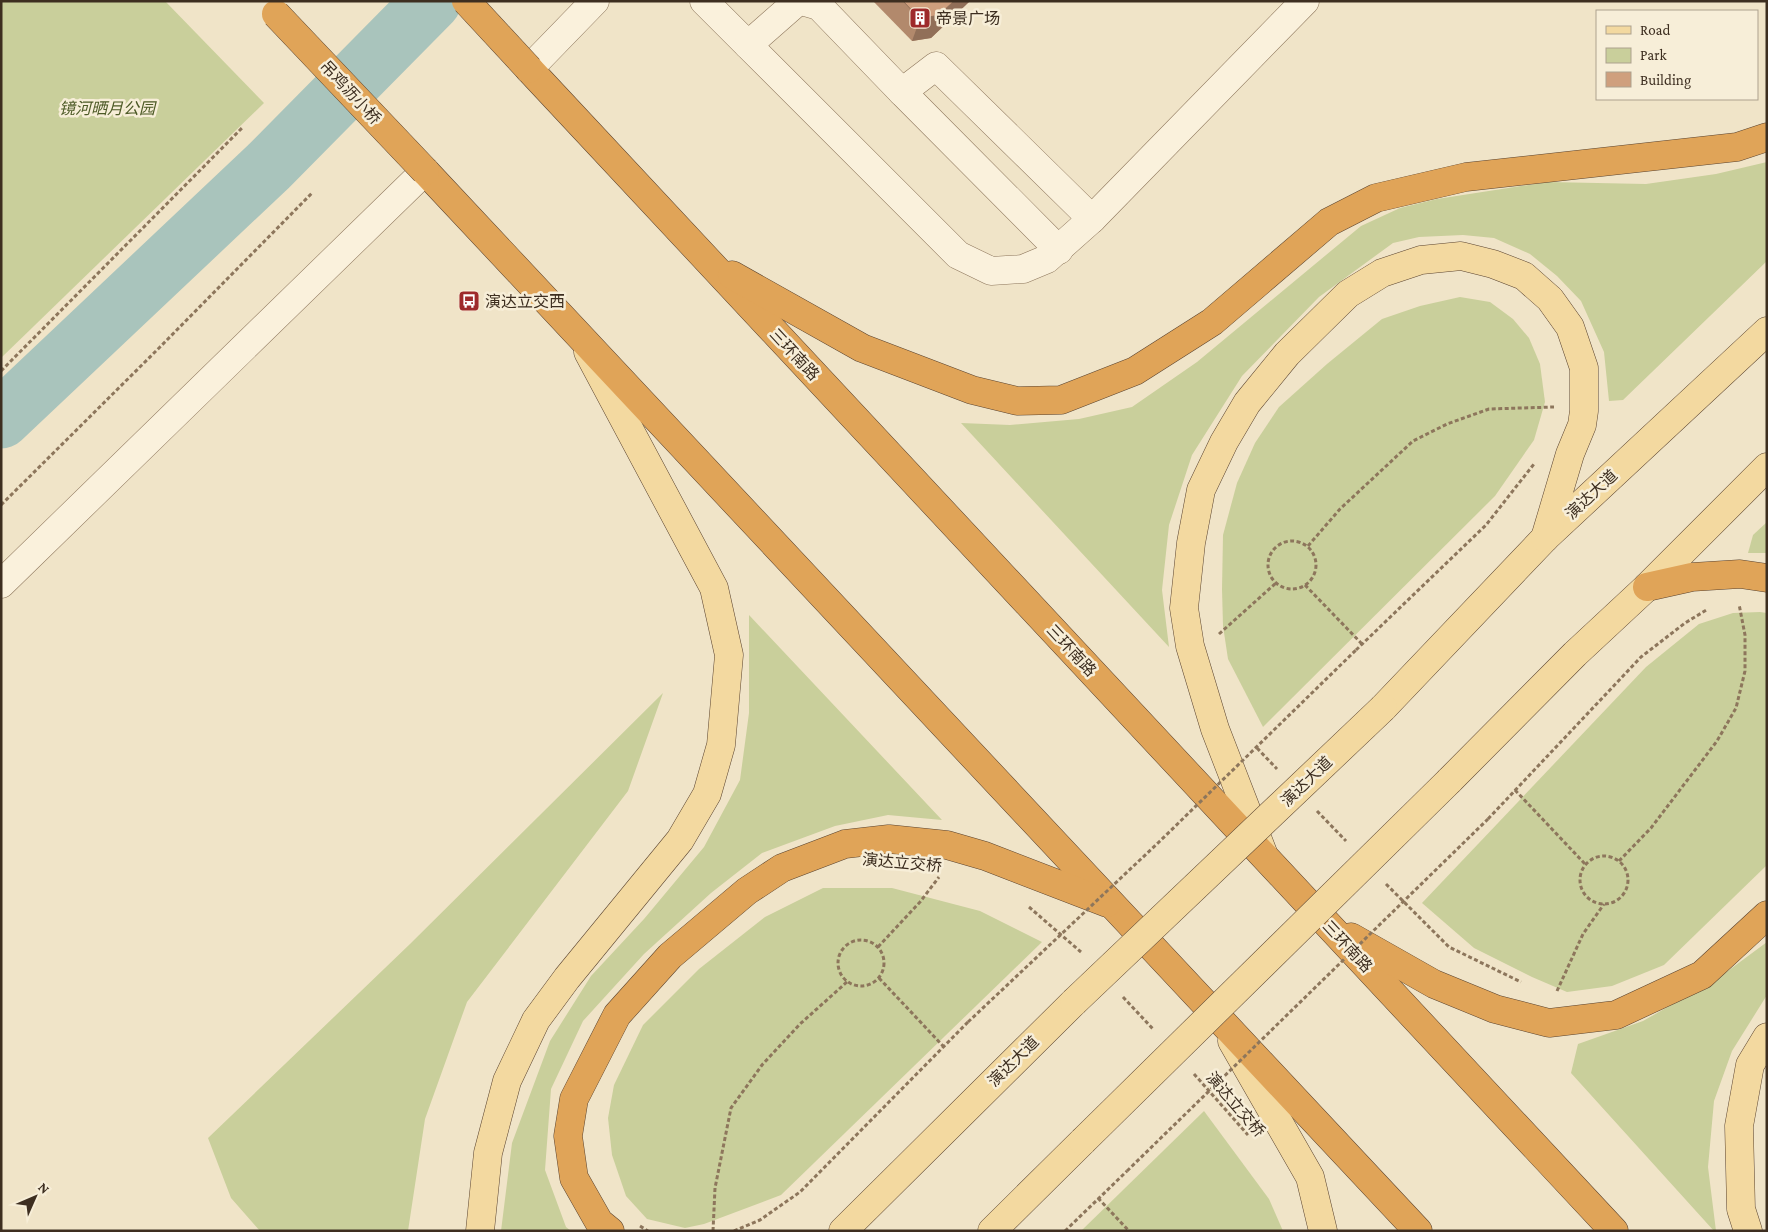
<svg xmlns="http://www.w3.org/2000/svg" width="1768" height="1232" font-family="'Crimson Pro','Noto Sans SC',serif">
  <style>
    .green { fill: #c9cf9b }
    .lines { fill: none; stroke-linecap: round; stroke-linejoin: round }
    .river { stroke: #a9c4bc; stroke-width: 59 }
    .minor-casing { stroke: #8d765c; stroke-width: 29 }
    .major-casing { stroke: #5b4430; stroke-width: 29 }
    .highway-casing { stroke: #5b4430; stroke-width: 29 }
    .path { stroke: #8d765c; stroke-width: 3; stroke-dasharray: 4 2.5; stroke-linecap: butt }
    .minor { stroke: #faf1dc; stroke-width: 28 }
    .major { stroke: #f3d9a0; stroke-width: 28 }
    .highway { stroke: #e0a458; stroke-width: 28 }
    .major-bridge-casing { stroke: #5b4430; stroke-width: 29; stroke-linecap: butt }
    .highway-bridge-casing { stroke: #5b4430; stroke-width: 29; stroke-linecap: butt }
    .path-bridge { stroke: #8d765c; stroke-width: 3; stroke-dasharray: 4 2.5; stroke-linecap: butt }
    .major-bridge { stroke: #f3d9a0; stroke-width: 28 }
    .highway-bridge { stroke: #e0a458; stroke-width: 28 }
    .wall { fill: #b2896c }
    .shaded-wall { fill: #916f58 }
    .building { fill: #cf9f7d; stroke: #916f58 }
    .labels { text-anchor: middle; stroke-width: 5; stroke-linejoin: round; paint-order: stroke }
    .poi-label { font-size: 16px; fill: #3d2e20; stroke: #f7eed8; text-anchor: start }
    .street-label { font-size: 16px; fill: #3d2e20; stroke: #f7eed8 }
    .park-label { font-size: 16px; font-style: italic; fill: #4d5a26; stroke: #f7eed8 }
  </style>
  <rect width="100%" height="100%" fill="#f0e4c8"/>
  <g class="green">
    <polygon points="1,1 165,1 264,103 1,358"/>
    <polygon points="1767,162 1767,261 1623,400 1609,401 1604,352 1581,301 1557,276 1530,254 1494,238 1463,235 1419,237 1393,243 1319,297 1242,376 1192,455 1169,525 1162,590 1169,647 961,423 1010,425 1079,419 1132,407 1197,362 1361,226 1400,208 1437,199 1548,182 1646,184 1716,174"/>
    <polygon points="1460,297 1490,302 1513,319 1529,338 1540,364 1545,402 1534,440 1495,496 1263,727 1228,659 1223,626 1222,589 1223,535 1237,483 1255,443 1279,407 1327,364 1382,319 1420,306"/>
    <polygon points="1767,522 1767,553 1748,553 1753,535"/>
    <polygon points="1760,612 1767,613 1767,865 1664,965 1612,986 1567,992 1532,977 1474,948 1422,903 1646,667 1699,624 1733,613"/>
    <polygon points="749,615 942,820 888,815 835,826 762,853 711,893 644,954 583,1021 551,1089 545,1170 566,1227 571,1231 501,1231 512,1143 550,1041 591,976 644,919 704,847 740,780 749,713"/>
    <polygon points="663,693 628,791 467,1002 425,1119 408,1231 260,1231 231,1198 208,1138 410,944"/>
    <polygon points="823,888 892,888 980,911 1042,942 781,1195 704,1224 685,1228 647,1219 626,1196 612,1155 608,1118 614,1085 643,1025 699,969 765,917"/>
    <polygon points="1767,942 1767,995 1732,1051 1714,1101 1708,1167 1716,1231 1714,1231 1571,1073 1578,1044 1643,1021 1717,979"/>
    <polygon points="1204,1111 1269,1199 1283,1231 1081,1231"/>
  </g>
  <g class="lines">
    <polyline class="river" points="1,419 269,166 432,1"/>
    <g class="minor-casing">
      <g id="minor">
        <polyline points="704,1 748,45 798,1"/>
        <polyline points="802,1 819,6 902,92 936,66 1092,219 1305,1"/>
        <polyline points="748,45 958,255 991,271 1023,269 1047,259 1092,219"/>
        <polyline points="529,69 595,1"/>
        <polyline points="902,92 1059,250"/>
        <polyline points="1,584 425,171"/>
      </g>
    </g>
    <g class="major-casing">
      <g id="major">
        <polyline points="1383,708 1545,538 1767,331"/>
        <polyline points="1449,781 1575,654 1647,587 1767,467"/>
        <polyline points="1263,853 1215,729 1190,646 1184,608 1191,543 1201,490 1224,442 1247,403 1287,354 1348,294 1382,273 1421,260 1461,256 1493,264 1524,276 1550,299 1570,327 1584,368 1584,411 1582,425 1570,454 1545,538"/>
        <polyline points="1232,1041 1310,1177 1323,1231"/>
        <polyline points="480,1231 488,1153 507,1081 536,1020 567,978 680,840 707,794 721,745 729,655 714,588 588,352"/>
        <polyline points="843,1231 1074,1002"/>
        <polyline points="992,1231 1083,1141"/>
        <polyline points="1748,1231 1741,1209 1739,1126 1750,1065 1767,1037"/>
      </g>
    </g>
    <g class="highway-casing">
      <g id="highway">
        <polyline points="529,69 1614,1231"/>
        <polyline points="425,171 1418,1231"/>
        <polyline points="732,275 862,348 972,390 1017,401 1061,400 1135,371 1212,322 1329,222 1376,198 1466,177 1737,147 1767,137"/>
        <polyline points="1647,587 1692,577 1740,574 1767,578"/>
        <polyline points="1351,937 1434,984 1495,1009 1549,1023 1616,1015 1702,975 1767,915"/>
        <polyline points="610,1231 599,1222 574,1178 568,1136 574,1099 617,1015 670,956 747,891 782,868 845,844 889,839 947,845 985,856 1107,903"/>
      </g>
    </g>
    <g class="path">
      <polyline points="1,371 243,127"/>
      <polyline points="1,505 160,347 312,193"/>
      <circle cx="1292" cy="565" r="24"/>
      <polyline points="1308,546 1340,509 1413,441 1447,424 1489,409 1554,407"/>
      <polyline points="1305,585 1362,644"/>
      <polyline points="1219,634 1276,583"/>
      <polyline points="1356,650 1486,525 1534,464"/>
      <polyline points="1257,748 1277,769"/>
      <polyline points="1515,790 1585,864"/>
      <polyline points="1317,811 1346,841"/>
      <polyline points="1488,819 1641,657 1685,623 1708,609"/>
      <circle cx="1604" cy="880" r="24"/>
      <polyline points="1619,861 1651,828 1717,741 1736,708 1745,671 1745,635 1739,604"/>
      <polyline points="1386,884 1449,947 1521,982"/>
      <polyline points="1029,907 1081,952"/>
      <circle cx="861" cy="963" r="23"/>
      <polyline points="878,947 920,902 939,877"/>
      <polyline points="879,978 944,1047"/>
      <polyline points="1557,991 1583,934 1604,904"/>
      <polyline points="1123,997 1153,1029"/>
      <polyline points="1194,1074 1248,1135"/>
      <polyline points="1098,1198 1129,1231"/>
      <polyline points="640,1226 648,1231"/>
      <polyline points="713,1231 715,1188 731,1108 762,1065 800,1024 848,981"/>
      <polyline points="734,1231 760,1220 800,1192 968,1022"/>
      <polyline points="1065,1231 1127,1171"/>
    </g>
    <use href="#minor" class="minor"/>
    <use href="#major" class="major"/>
    <use href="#highway" class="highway"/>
    <g class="major-bridge-casing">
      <g id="major-bridge">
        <polyline points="1074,1002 1383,708"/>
        <polyline points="1083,1141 1449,781"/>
      </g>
    </g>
    <g class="highway-bridge-casing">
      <g id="highway-bridge">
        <polyline points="466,1 529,69"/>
        <polyline points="276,14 425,171"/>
      </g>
    </g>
    <g class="path-bridge">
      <polyline points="968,1022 1159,842 1356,650"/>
      <polyline points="1127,1171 1488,819"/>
    </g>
    <use href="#major-bridge" class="major-bridge"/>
    <use href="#highway-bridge" class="highway-bridge"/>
  </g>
  <polygon class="wall" points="873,1 970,1 931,38 912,41"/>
  <polygon class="shaded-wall" points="954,1 970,1 931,38 912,41 920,19"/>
  <polygon class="building" points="903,1 954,1 939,15 920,19"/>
  <defs>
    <g id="building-square" transform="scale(1.125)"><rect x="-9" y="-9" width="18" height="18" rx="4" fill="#9e2a2b" stroke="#f7eed8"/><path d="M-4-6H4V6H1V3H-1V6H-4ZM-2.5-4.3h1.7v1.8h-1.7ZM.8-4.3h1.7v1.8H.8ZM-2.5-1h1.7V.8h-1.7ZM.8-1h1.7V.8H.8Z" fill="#fff"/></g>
    <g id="bus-square" transform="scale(1.125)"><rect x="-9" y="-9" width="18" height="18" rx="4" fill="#9e2a2b" stroke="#f7eed8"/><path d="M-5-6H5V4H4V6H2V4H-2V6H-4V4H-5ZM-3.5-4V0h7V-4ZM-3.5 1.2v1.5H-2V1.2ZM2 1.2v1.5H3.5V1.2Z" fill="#fff"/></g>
  </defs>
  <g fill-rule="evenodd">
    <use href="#building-square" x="920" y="18"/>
    <use href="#bus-square" x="469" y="301"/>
  </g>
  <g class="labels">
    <g class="poi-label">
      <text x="936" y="24">帝景广场</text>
      <text x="485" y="307">演达立交西</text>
    </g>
    <g class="street-label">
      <text transform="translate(351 92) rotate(47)" y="6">吊鸡沥小桥</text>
      <text transform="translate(795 354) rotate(47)" y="6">三环南路</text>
      <text transform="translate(1591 494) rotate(-43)" y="6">演达大道</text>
      <text transform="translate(1072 650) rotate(47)" y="6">三环南路</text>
      <text transform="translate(1306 781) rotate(-44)" y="6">演达大道</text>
      <text transform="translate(902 862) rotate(5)" y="6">演达立交桥</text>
      <text transform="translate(1348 946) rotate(47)" y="6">三环南路</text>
      <text transform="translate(1013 1061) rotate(-45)" y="6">演达大道</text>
      <text transform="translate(1236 1104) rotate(49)" y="6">演达立交桥</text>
    </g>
    <g class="park-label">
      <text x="107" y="114">镜河晒月公园</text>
    </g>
  </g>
  <rect width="1768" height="1232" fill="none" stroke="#3d2e20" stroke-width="5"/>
  <rect x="1596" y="10" width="162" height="90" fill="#f7eed8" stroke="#ada18e"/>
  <rect x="1606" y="26" width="25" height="8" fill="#f3d9a0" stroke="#ada18e"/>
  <text x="1640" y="35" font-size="15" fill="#3d2e20">Road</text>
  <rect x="1606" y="48" width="25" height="15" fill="#c9cf9b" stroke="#ada18e"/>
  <text x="1640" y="60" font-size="15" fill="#3d2e20">Park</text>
  <rect x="1606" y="72" width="25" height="15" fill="#cf9f7d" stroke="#ada18e"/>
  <text x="1640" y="85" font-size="15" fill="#3d2e20">Building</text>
  <g transform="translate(35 1197) rotate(45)" stroke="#f7eed8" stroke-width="4" paint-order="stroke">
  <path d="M0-4L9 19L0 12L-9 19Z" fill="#3d2e20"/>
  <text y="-8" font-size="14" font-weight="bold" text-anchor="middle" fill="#3d2e20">N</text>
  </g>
</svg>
